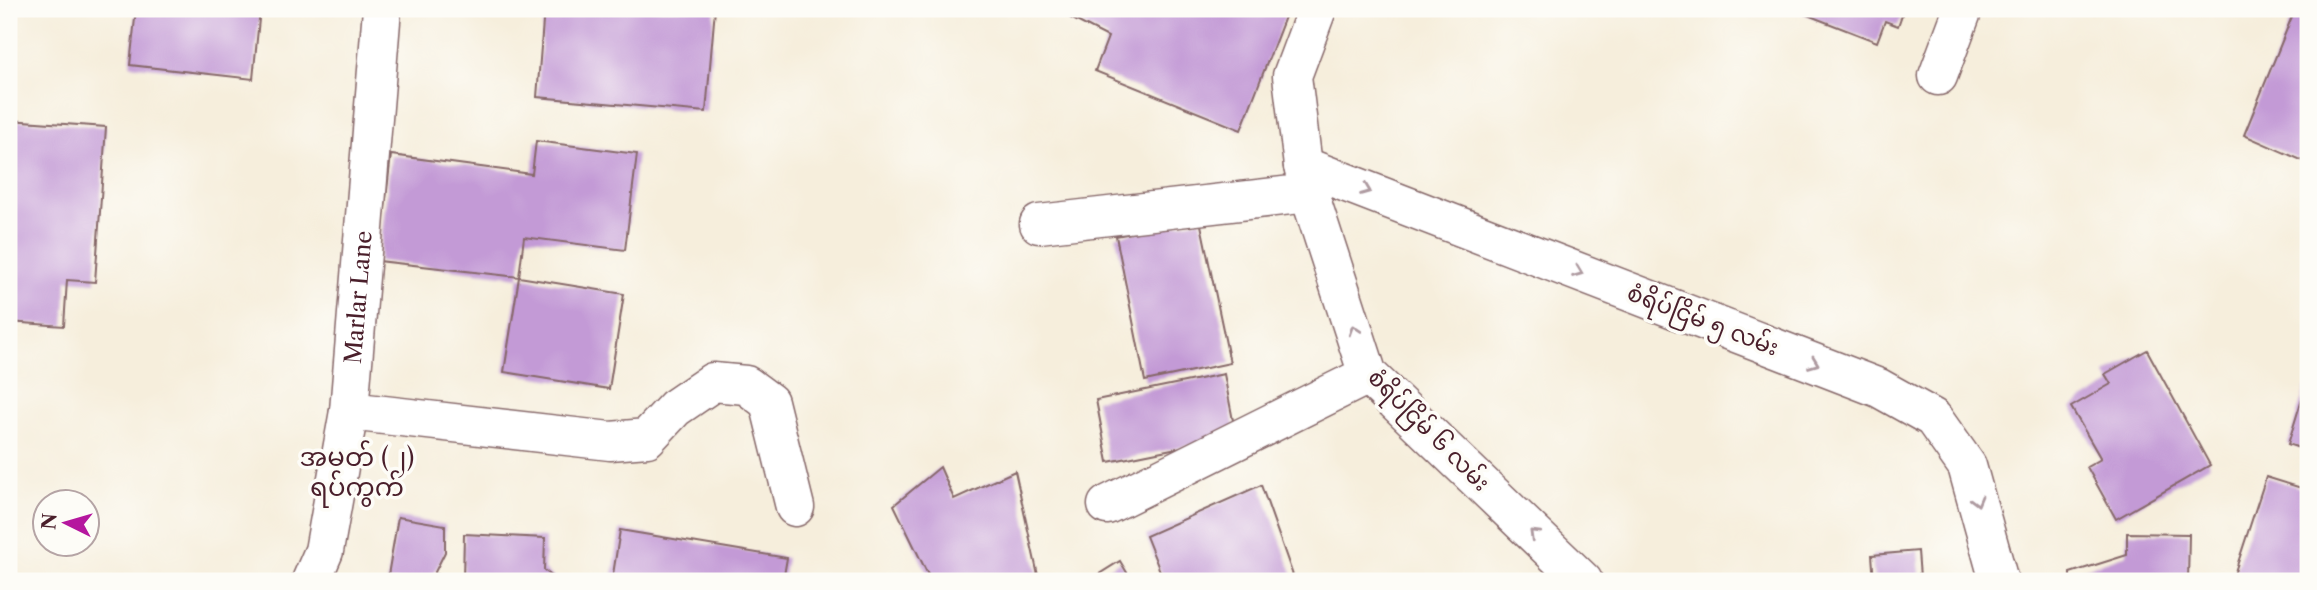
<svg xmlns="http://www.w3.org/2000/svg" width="2317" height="590" font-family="'Libre Caslon Text','Noto Sans Myanmar',serif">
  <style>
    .building { fill: #c39ad6 }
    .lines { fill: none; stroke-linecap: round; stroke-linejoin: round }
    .minor-casing { stroke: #866769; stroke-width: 41 }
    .minor { stroke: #fff; stroke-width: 38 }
    .oneway { stroke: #ae9aa0 }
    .labels { text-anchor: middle; stroke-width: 7; stroke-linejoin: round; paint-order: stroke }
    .street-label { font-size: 23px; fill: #4a1f2b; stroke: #fdfcf7 }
    .quarter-label { font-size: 26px; fill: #4a1f2b; stroke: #fdfcf7 }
  </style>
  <rect width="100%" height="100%" fill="#fdfcf7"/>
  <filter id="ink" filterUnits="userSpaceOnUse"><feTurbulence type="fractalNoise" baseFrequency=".0143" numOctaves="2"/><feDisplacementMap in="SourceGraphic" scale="14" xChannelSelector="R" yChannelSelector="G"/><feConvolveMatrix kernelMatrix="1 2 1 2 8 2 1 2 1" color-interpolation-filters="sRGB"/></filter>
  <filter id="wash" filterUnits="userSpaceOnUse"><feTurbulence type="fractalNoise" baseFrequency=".00686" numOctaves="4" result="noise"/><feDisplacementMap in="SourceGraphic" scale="28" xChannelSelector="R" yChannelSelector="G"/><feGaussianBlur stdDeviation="1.57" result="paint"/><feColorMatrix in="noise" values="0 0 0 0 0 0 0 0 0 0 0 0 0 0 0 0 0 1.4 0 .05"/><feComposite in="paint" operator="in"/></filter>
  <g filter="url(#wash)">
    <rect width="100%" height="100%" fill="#f6eedc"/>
    <g id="blocks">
      <g class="building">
        <polygon points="136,9 260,9 253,79 130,65"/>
        <polygon points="544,9 715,9 706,112 537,97"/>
        <polygon points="1053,9 1288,9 1241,130 1095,71 1108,37"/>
        <polygon points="1792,9 1904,9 1898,26 1885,21 1877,42"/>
        <polygon points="2295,9 2308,9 2308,163 2244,135"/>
        <polygon points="9,120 106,127 95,282 67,280 64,326 9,322"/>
        <polygon points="536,141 637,154 625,250 524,237 519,277 379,261 391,155 532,174"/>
        <polygon points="1200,220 1230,363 1145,381 1116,236"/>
        <polygon points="519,277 624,294 609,389 504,372"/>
        <polygon points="2147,350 2210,465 2116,519 2087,467 2101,459 2071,407 2111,384 2105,374"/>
        <polygon points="1224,374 1236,436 1108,462 1096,400"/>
        <polygon points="2308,379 2308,451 2288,444"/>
        <polygon points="940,467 954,499 1015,471 1039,580 931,581 894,505"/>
        <polygon points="2266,477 2308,490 2308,549 2298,581 2232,581"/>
        <polygon points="1261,485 1295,581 1164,581 1146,536"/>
        <polygon points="398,517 445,525 445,552 434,574 453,577 452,581 387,581"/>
        <polygon points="620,530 787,558 783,581 612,581"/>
        <polygon points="2127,533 2189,534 2188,581 2070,581 2070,573 2127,555"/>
        <polygon points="464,534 545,538 544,570 558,581 463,581"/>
        <polygon points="1918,551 1920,577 1930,576 1930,581 1874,581 1872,555"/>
        <polygon points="1120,561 1132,581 1088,581"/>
      </g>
    </g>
  </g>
  <g filter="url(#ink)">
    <use href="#blocks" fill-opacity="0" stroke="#866769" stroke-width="2"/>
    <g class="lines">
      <g class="minor-casing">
        <g id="minor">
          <polyline points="1317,9 1292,76 1303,166 1309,193 1368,375 1583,581"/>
          <polyline points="1938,76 1963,9"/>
          <polyline points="1303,166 1879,388 1933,418 1967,466 1999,581"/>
          <polyline points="1039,224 1309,193"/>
          <polyline points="349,411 610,441 647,438 675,408 713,382 746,385 769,402 795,507"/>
          <polyline points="1107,505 1368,375"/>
          <path id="s1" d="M311 581 324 551 349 411 382 9"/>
        </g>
      </g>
      <use href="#minor" class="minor"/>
    </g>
    <defs><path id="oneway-chevron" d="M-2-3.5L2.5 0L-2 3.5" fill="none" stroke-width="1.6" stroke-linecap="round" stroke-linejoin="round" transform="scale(1.75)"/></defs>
    <g class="oneway">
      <use href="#oneway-chevron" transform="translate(1366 190) rotate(21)"/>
      <use href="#oneway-chevron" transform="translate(1578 272) rotate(21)"/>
      <use href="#oneway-chevron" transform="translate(1354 330) rotate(-108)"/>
      <use href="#oneway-chevron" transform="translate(1814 363) rotate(21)"/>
      <use href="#oneway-chevron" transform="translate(1977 501) rotate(75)"/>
      <use href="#oneway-chevron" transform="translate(1534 534) rotate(-136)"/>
    </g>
  </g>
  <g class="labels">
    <g class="street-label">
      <text dy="8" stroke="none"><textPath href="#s1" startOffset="289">Marlar Lane</textPath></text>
      <text transform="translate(1703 320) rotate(21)" y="8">စံရိပ်ငြိမ် ၅ လမ်း</text>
      <text transform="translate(1429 430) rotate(45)" y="8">စံရိပ်ငြိမ် ၆ လမ်း</text>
    </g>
    <g class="quarter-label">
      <text x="357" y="466">အမှတ် (၂)<tspan x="357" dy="30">ရပ်ကွက်</tspan></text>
    </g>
  </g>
  <rect width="2317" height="590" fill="none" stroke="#fdfcf7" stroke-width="35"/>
  <g transform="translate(66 523) rotate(275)"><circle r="33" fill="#fdfcf7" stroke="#b5a4a5" stroke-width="2"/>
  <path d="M0-5L12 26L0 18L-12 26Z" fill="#b5179e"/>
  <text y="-10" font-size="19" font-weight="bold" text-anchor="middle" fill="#4a1f2b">N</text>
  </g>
</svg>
